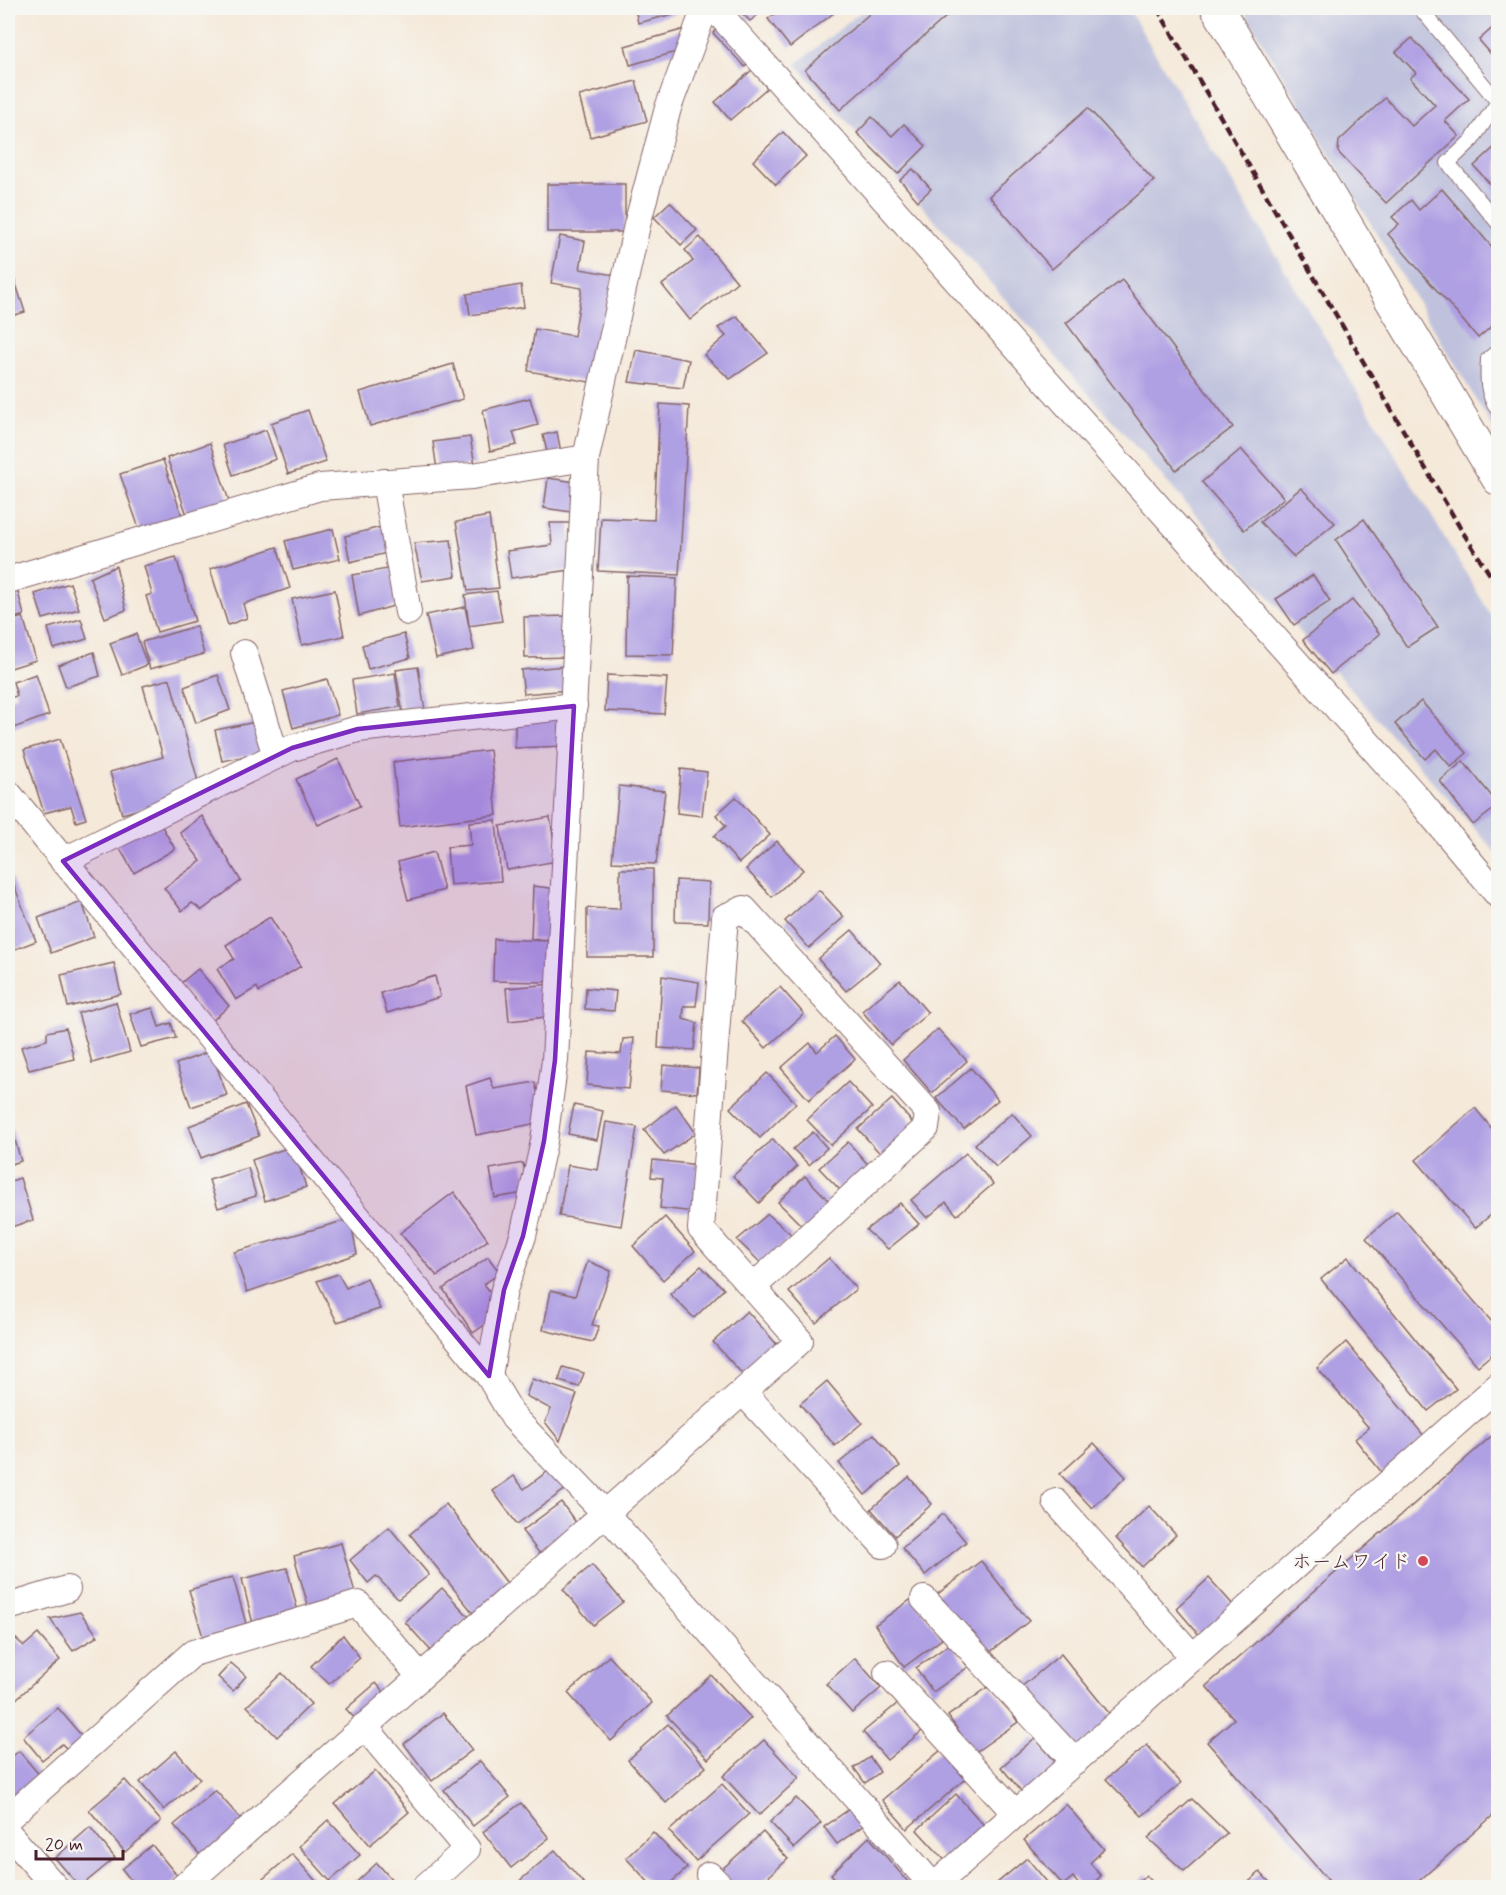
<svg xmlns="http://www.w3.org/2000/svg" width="1506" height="1895" font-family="Mynerve,'Klee One',sans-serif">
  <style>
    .industrial { fill: #c0c2dd }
    .building { fill: #af9fe3 }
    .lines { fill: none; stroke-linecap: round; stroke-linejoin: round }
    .service-casing { stroke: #866668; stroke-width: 16 }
    .minor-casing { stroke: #866668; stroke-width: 28 }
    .tertiary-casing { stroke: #866668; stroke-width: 34 }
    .service { stroke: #fff; stroke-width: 14 }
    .minor { stroke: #fff; stroke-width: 26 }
    .tertiary { stroke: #fff; stroke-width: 32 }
    .rail { stroke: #4a1f2b; stroke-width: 4.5; stroke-dasharray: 9 4.5; stroke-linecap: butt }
    .marked { fill: #7b2cbf; fill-opacity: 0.2; stroke: #7b2cbf; stroke-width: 4.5; stroke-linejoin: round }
    .poi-dot { fill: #d1495b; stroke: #f6f6f2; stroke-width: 2 }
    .labels { text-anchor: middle; stroke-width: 4.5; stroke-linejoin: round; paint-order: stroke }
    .poi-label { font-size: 20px; fill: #4a1f2b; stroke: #f6f6f2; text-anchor: end }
  </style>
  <rect width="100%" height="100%" fill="#f6f6f2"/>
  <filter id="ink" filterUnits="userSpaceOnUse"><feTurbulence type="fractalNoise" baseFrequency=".0167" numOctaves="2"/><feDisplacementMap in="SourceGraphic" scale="12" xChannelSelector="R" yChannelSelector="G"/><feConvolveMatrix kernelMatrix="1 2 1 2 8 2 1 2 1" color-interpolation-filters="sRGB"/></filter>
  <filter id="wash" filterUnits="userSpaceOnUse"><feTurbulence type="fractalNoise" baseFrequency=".008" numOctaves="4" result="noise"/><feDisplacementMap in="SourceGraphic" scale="24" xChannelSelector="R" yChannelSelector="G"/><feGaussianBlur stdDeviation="1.35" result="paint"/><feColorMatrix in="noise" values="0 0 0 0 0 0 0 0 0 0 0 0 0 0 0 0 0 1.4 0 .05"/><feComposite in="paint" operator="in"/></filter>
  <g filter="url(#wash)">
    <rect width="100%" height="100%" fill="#f5e9d9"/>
    <g class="industrial">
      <polygon points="866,8 1128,8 1498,627 1498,855 796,64"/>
      <polygon points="1242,8 1498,8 1498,437 1484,413"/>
    </g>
    <g id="blocks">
      <g class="building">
        <polygon points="635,8 676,8 677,13 638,23"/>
        <polygon points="737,8 763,8 765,9 750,21"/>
        <polygon points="783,8 840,8 790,47 768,19"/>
        <polygon points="876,8 956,8 840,110 805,70"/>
        <polygon points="721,23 753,58 745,67 713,33"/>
        <polygon points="1498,23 1498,62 1479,40"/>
        <polygon points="685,29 676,52 630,65 625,46"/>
        <polygon points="1412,38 1469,99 1445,121 1459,136 1386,203 1338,152 1339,141 1385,98 1412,126 1435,105 1410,78 1416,73 1396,52"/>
        <polygon points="752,70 767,88 730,120 715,102"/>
        <polygon points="636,81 647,121 590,137 579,96"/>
        <polygon points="1088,108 1154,181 1052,269 989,196"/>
        <polygon points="872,117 892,136 904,124 926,146 898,174 857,133"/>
        <polygon points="783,132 806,156 776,185 753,161"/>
        <polygon points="1498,144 1498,193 1474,166"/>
        <polygon points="913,169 931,189 918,201 900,180"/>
        <rect x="547" y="184" width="78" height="48"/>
        <polygon points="1442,189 1498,254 1498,321 1478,338 1388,234 1399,224 1392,217 1411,200 1419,210"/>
        <polygon points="670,202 697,230 681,245 654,217"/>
        <polygon points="560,236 585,241 580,269 620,276 600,384 528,371 535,329 574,336 582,288 551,283"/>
        <polygon points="700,237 737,282 690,320 662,285 693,261 685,250"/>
        <polygon points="12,272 25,312 8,317 8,273"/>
        <polygon points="1122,280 1233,427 1176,470 1066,323"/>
        <polygon points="521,285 524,307 470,315 467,294"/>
        <polygon points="737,316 768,353 730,379 704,355 726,336 718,328"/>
        <polygon points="636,350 689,360 683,388 629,382"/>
        <polygon points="453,364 463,399 370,426 360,392"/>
        <polygon points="530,398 538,425 513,432 517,445 490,451 483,410"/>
        <polygon points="660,404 689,406 679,575 598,571 601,518 654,520"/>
        <polygon points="308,410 326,462 288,474 271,423"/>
        <polygon points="266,430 276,459 233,475 223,445"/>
        <polygon points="557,432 561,453 548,456 543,435"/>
        <polygon points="470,437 475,465 437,470 433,442"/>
        <polygon points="210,443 229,501 187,515 167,458"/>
        <polygon points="1241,449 1284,498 1244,530 1202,482"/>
        <polygon points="163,460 184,522 142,537 120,474"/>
        <polygon points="548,478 582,483 578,513 544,508"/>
        <polygon points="1301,488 1335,523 1294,557 1260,522"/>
        <polygon points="489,516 499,588 468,591 456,522"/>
        <polygon points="1364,519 1438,627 1407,647 1336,540"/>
        <polygon points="550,523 570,523 571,570 511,578 507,551 552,545"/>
        <polygon points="385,526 391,552 350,562 345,536"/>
        <polygon points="333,529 340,559 293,570 285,541"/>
        <polygon points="451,540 456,576 422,581 414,543"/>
        <polygon points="277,547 290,588 243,604 247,618 228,625 210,569"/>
        <polygon points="176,557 195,621 157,632 146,596 152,594 144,566"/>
        <polygon points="116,566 126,610 105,618 90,578"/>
        <polygon points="393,568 397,605 359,616 352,575"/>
        <polygon points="1313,575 1330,601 1294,625 1276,599"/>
        <polygon points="627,576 677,578 673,655 626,654"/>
        <polygon points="70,583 79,609 43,619 35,594"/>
        <polygon points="335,590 344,636 302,645 292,599"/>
        <polygon points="497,591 502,621 469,626 465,595"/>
        <polygon points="18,592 24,615 8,620 8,594"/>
        <polygon points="1352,600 1380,634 1331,674 1303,640"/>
        <polygon points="465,607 474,650 436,658 426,615"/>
        <polygon points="572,616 573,657 525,658 524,617"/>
        <polygon points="23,617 36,660 8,669 8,621"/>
        <polygon points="81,619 87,639 54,649 48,628"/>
        <polygon points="196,626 204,654 150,669 142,642"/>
        <polygon points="136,634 147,665 122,675 110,643"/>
        <polygon points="404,634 410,658 368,669 362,645"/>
        <polygon points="94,652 100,676 66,687 58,665"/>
        <polygon points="566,666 568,690 524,694 521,670"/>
        <polygon points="418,667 425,711 403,714 396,670"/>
        <polygon points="395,673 400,707 357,714 352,680"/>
        <polygon points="36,674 49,715 8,730 8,698 17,696 13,682"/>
        <polygon points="218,675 230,710 196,723 184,687"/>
        <polygon points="607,675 667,678 664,714 605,711"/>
        <polygon points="170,679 201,792 122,814 110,772 163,757 143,686"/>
        <polygon points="327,679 338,715 293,728 283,691"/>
        <polygon points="1421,701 1467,753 1451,767 1436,749 1425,759 1395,724"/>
        <polygon points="564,714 565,746 515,748 515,718"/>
        <polygon points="256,722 262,753 222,761 215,730"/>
        <polygon points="60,739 86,819 76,822 71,806 44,813 24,750"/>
        <polygon points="490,750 497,815 400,827 393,762"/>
        <polygon points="338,759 360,806 318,825 296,779"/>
        <polygon points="1463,761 1498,804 1498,806 1473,825 1440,781"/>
        <polygon points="681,769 707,772 702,816 677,813"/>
        <polygon points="619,786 665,791 656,864 612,862"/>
        <polygon points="736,797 770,835 739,863 714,836 726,826 716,815"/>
        <polygon points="202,816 241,881 202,910 192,903 182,911 164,888 201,861 180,833"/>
        <polygon points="550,817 557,861 507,870 500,826"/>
        <polygon points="157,818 175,849 134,873 116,842"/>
        <polygon points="496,820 501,881 450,885 447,847 471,845 469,822"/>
        <polygon points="777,841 803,870 772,897 746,869"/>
        <polygon points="434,852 444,890 408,900 398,862"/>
        <polygon points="620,869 653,869 653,957 587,957 587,908 620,909"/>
        <polygon points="8,870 36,941 8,952"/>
        <polygon points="676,880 709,882 708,923 675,922"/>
        <polygon points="533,886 558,889 559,940 531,939"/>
        <polygon points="819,890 844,917 809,948 785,921"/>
        <polygon points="82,902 94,937 51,953 38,918"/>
        <polygon points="270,917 301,966 259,992 257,987 236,1000 217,969 234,959 226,945"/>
        <polygon points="852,930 880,963 846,991 818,959"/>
        <polygon points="494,939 549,941 547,982 493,981"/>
        <polygon points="114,963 121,994 68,1007 61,975"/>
        <polygon points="198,969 229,1006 212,1021 181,983"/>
        <polygon points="435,976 440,997 387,1013 381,993"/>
        <polygon points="662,976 699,982 696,1006 684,1006 683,1019 697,1023 694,1050 658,1048"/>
        <polygon points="900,980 928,1013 891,1045 862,1011"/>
        <polygon points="553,984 556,1016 509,1021 506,988"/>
        <polygon points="780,987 804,1014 766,1048 742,1021"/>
        <polygon points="586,988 616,991 614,1011 585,1009"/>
        <polygon points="116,1002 130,1052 92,1063 78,1013"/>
        <polygon points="153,1008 159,1027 171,1023 176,1038 141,1047 130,1014"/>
        <polygon points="66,1028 74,1059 29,1070 21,1047 47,1040 47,1032"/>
        <polygon points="938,1029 967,1061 932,1093 903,1060"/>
        <polygon points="835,1036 855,1059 809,1100 781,1068 810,1043 817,1052"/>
        <polygon points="634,1038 629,1089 587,1085 589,1052 621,1054 623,1039"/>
        <polygon points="211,1051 227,1095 191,1107 176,1064"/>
        <polygon points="663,1065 699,1068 697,1093 661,1090"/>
        <polygon points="971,1068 998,1100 964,1129 936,1098"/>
        <polygon points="767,1073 796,1103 760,1138 730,1108"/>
        <polygon points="490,1078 494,1089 535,1082 543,1122 476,1135 466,1086"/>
        <polygon points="848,1082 872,1108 831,1145 807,1120"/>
        <polygon points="892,1099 918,1129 885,1159 858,1129"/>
        <polygon points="246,1104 259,1136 201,1158 189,1126"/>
        <polygon points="574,1105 603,1111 597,1140 568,1134"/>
        <polygon points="676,1105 696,1133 664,1155 644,1130"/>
        <polygon points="1475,1108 1498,1136 1498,1209 1475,1228 1416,1160"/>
        <polygon points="1012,1113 1032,1136 996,1167 975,1144"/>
        <polygon points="606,1122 637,1127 621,1226 559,1216 568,1165 598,1170"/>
        <polygon points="11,1126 21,1161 8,1165 8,1127"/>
        <polygon points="813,1132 827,1148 809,1165 793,1149"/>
        <polygon points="773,1139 797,1167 759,1203 733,1176"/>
        <polygon points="848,1142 871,1168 843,1193 819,1168"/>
        <polygon points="293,1146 306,1187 265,1201 252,1160"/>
        <polygon points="966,1153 993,1184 957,1215 946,1202 927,1218 911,1200"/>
        <polygon points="653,1160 699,1165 694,1212 660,1208 663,1178 651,1177"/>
        <polygon points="523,1163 529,1192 495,1198 490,1169"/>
        <polygon points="248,1168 256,1196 218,1208 209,1180"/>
        <polygon points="805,1176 833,1205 807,1231 778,1202"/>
        <polygon points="20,1178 33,1220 8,1228 8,1182"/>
        <polygon points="454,1192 488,1240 437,1276 400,1233"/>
        <polygon points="900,1203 919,1224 888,1249 866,1230"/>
        <polygon points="1397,1211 1498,1329 1498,1349 1478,1366 1366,1238"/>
        <polygon points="768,1214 793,1236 762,1264 737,1240"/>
        <polygon points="665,1217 695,1251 663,1280 633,1246"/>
        <polygon points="350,1219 357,1254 247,1292 234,1252"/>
        <polygon points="488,1257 500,1273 484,1284 496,1300 493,1319 473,1333 443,1289"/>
        <polygon points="1348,1257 1456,1389 1428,1411 1321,1279"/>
        <polygon points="829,1258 856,1289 816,1323 789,1292"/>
        <polygon points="588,1261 611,1271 592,1325 599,1326 593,1342 543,1330 551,1290 575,1296"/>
        <polygon points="701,1266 724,1289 694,1318 670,1294"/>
        <polygon points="338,1274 346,1288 367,1278 380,1309 337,1322 317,1281"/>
        <polygon points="747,1311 781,1349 747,1379 713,1342"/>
        <polygon points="1346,1342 1425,1437 1383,1474 1355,1439 1369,1428 1317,1368"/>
        <polygon points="563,1367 584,1373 579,1387 559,1381"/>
        <polygon points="532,1379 577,1394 560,1441 545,1422 551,1409 526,1396"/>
        <polygon points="827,1381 862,1423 835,1446 800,1404"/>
        <polygon points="1495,1433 1498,1436 1498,1811 1411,1888 1335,1888 1207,1742 1234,1719 1206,1686"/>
        <polygon points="874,1434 900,1466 865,1495 839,1463"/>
        <polygon points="1094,1443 1126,1477 1092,1508 1060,1474"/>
        <polygon points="552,1468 567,1488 517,1524 493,1491 514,1476 524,1489"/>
        <polygon points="909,1477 932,1504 895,1536 871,1509"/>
        <polygon points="561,1502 582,1531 544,1559 522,1531"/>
        <polygon points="446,1504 510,1587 477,1618 410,1534"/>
        <polygon points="1149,1506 1176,1535 1142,1567 1116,1538"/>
        <polygon points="943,1514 966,1542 925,1575 902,1548"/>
        <polygon points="389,1527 429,1575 398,1599 376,1576 368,1583 350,1560"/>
        <polygon points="341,1543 356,1596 309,1609 294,1556"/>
        <polygon points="981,1561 1029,1621 984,1657 935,1596"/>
        <polygon points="592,1565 623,1602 593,1625 563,1589"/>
        <polygon points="287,1568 298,1612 253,1624 242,1579"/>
        <polygon points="233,1577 247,1627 204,1640 189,1590"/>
        <polygon points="1209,1578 1235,1607 1201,1637 1176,1608"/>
        <polygon points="442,1588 469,1617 432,1652 405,1622"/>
        <polygon points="913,1598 942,1639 904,1667 875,1625"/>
        <polygon points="80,1612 98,1636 73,1651 50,1619"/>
        <polygon points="38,1634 60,1660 15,1700 8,1692 8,1645 15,1638 24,1646"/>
        <polygon points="343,1635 360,1658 329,1684 311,1666"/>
        <polygon points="951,1643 968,1667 933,1692 916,1668"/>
        <polygon points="1061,1654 1113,1718 1073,1751 1020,1688"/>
        <polygon points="609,1656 652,1703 611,1741 568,1693"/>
        <polygon points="855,1658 881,1688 852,1713 826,1684"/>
        <polygon points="231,1663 246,1676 233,1691 218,1677"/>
        <polygon points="282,1673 311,1704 277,1737 247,1706"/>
        <polygon points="711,1675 751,1718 708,1759 667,1716"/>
        <polygon points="376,1683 389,1698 359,1723 346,1709"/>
        <polygon points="991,1685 1018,1722 974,1753 948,1716"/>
        <polygon points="898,1703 922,1731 887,1760 863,1732"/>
        <polygon points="58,1708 86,1741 71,1753 62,1744 42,1760 23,1737"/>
        <polygon points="443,1713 472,1750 432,1781 404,1744"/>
        <polygon points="668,1724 706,1767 666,1803 628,1760"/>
        <polygon points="1035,1738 1061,1768 1027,1798 1001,1767"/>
        <polygon points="764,1740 799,1778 759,1815 723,1776"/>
        <polygon points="1147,1745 1181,1783 1142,1816 1106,1779"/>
        <polygon points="941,1750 965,1779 907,1829 882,1800"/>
        <polygon points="19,1751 41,1777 8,1803 8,1760"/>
        <polygon points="176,1751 200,1779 164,1810 140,1782"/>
        <polygon points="870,1757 880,1772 865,1783 854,1768"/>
        <polygon points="480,1761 510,1797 473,1826 444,1790"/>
        <polygon points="375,1771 409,1812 370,1845 335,1804"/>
        <polygon points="125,1780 161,1821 125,1852 89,1810"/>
        <polygon points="722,1784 749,1814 696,1861 669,1831"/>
        <polygon points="215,1790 248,1827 207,1863 174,1825"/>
        <polygon points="956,1794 990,1832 951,1867 917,1830"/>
        <polygon points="796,1798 821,1823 794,1848 770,1822"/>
        <polygon points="1192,1799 1227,1833 1184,1871 1148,1838"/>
        <polygon points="521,1803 549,1838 511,1868 483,1832"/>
        <polygon points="1066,1804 1104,1849 1090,1863 1101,1876 1088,1888 1081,1888 1073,1877 1063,1885 1024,1840"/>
        <polygon points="851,1808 864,1825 837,1844 824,1827"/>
        <polygon points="328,1820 360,1855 330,1881 299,1846"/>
        <polygon points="90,1827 115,1858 80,1887 55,1858"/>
        <polygon points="653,1832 687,1868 665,1888 654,1888 626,1858"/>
        <polygon points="763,1832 788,1859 756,1888 735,1888 720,1871"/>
        <polygon points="869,1837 910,1884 907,1888 843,1888 831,1874"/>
        <polygon points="152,1845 179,1878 168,1888 137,1888 122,1869"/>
        <polygon points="555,1850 586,1886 518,1888 515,1885"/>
        <polygon points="292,1854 322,1888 260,1888 257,1884"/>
        <polygon points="1027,1858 1052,1888 991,1888"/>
        <polygon points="377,1863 393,1881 385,1888 350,1888"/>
        <polygon points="1260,1872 1275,1888 1242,1888"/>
        <polygon points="1146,1875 1158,1888 1133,1888"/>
      </g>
    </g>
  </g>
  <g filter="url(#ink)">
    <use href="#blocks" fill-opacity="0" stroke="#866668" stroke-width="1.5"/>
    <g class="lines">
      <g class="service-casing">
        <g id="service">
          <polyline points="1420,8 1498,102 1472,140 1448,163 1498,223"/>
          <path d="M1498 351 1488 359C1487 377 1486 395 1498 409"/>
        </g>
      </g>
      <g class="minor-casing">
        <g id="minor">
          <polyline points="714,8 1419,800 1498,895"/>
          <polyline points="385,482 408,612"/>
          <polyline points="8,580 320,487 472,476 586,458"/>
          <polyline points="244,653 276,756"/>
          <polyline points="8,793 489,1376 514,1418 605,1513 935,1888"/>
          <polyline points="63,861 292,748 358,729 574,706"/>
          <polyline points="489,1376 504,1290 523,1236 544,1141 555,1060 586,458 637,225 668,108 705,8"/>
          <polyline points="743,1392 883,1545"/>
          <polyline points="1056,1502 1193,1657"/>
          <polyline points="924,1599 1075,1762"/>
          <polyline points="8,1607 67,1589"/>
          <polyline points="887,1673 1016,1814"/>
          <polyline points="364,1726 467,1849 424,1888"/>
          <polyline points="8,1818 193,1653 358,1604 420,1676"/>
          <polyline points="8,1833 56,1888"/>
          <polyline points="709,1875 722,1888"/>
          <polyline points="182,1888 800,1341 701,1229 725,917 744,909 928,1112 926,1128 753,1287"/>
          <polyline points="932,1888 1498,1386"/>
        </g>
      </g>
      <g class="tertiary-casing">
        <polyline id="tertiary" points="1217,8 1498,479"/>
      </g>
      <use href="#service" class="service"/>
      <use href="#minor" class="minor"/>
      <use href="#tertiary" class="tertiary"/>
      <polyline class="rail" points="1157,8 1462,531 1498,587"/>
    </g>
  </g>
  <path class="marked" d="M574 706 555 1060 544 1141 523 1236 504 1290 489 1376 63 861 292 748 358 729Z"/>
  <circle class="poi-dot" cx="1423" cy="1561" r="6"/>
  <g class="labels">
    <g class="poi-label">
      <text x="1411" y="1568">ホームワイド</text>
    </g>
  </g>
  <rect width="1506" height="1895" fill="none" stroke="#f6f6f2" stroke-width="30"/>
  <path d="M36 1850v9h87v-9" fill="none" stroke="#4a1f2b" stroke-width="3"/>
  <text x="45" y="1850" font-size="18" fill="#4a1f2b" stroke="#f6f6f2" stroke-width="4.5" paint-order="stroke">20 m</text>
</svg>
